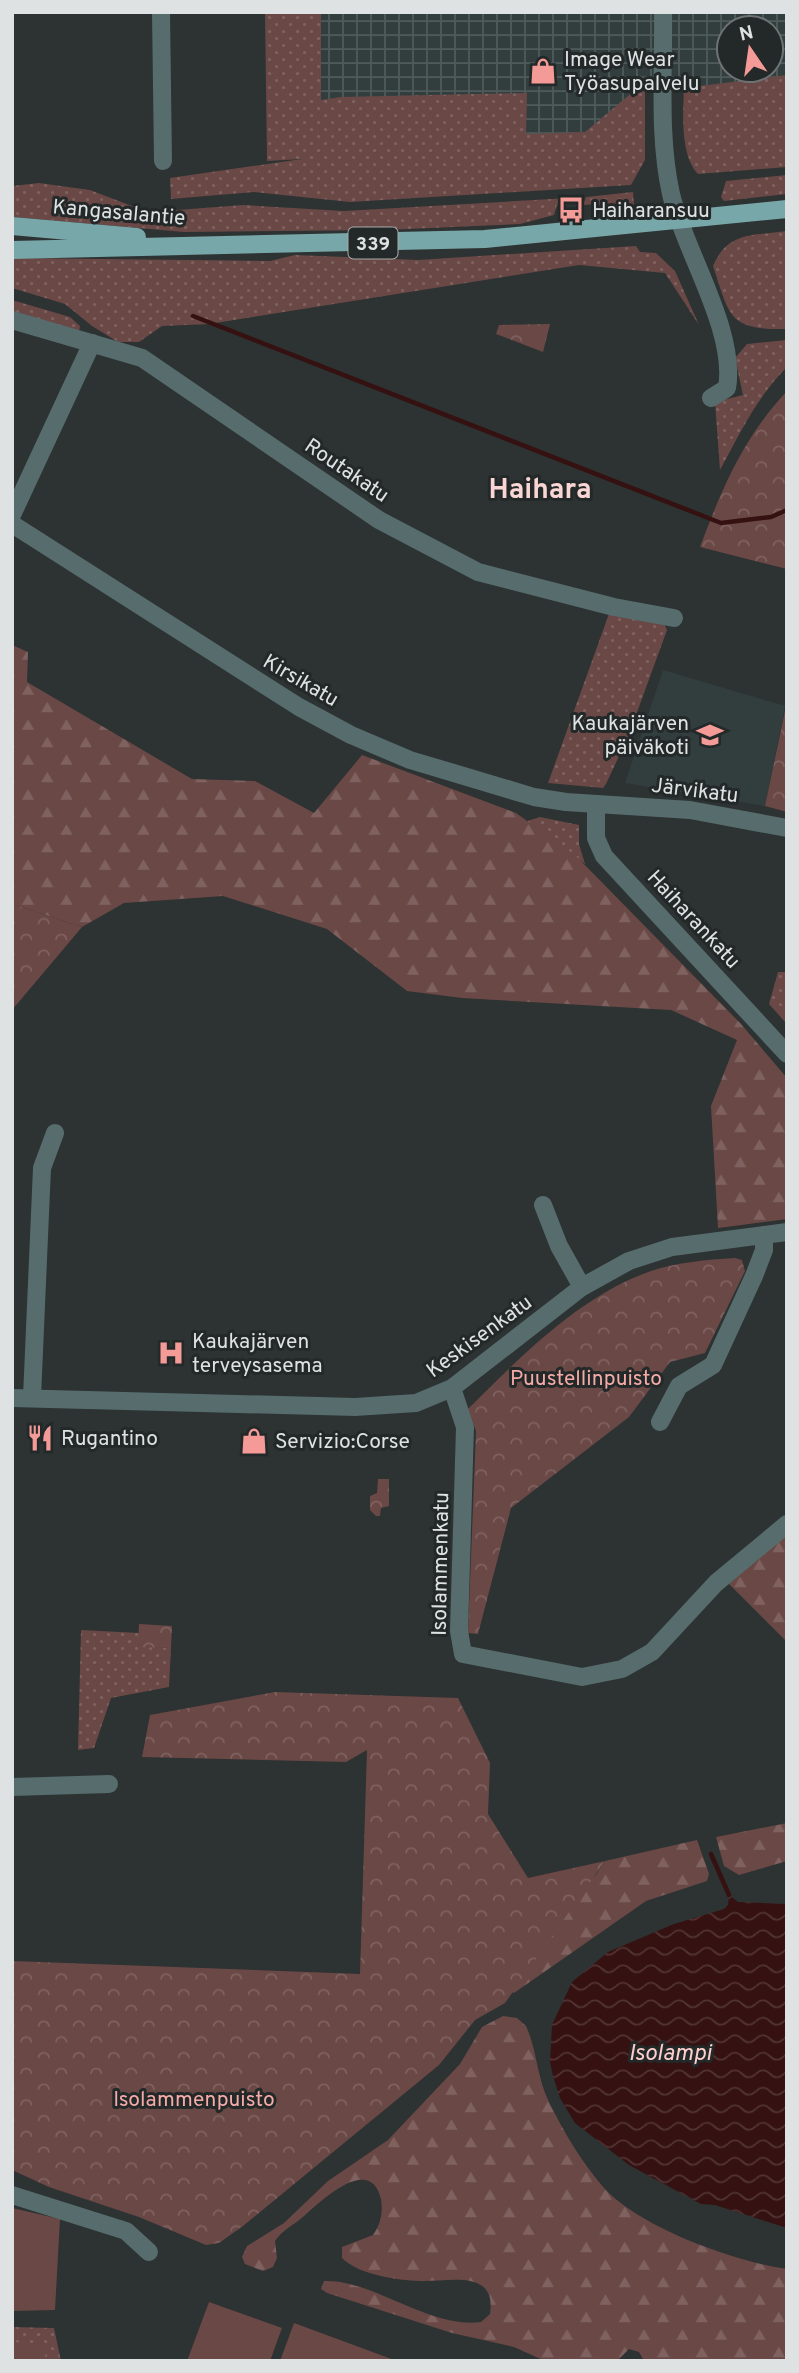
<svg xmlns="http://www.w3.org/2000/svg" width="799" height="2373" font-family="Overpass,sans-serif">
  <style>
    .built { fill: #323e3e }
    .industrial { fill: url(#industrial-grid); fill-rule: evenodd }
    .grass { fill: url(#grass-dots) }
    .forest { fill: url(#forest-firs) }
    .park { fill: url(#park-crowns) }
    .pitch { fill: #6a4846 }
    .water { fill: url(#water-waves) }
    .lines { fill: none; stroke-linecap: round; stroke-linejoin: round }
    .stream { stroke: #351111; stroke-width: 4.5 }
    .minor { stroke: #566c6d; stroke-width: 18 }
    .major { stroke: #78a7a9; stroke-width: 18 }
    .labels { text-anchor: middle; stroke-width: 6; stroke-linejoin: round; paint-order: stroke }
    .shield { fill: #232828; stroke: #a7aaaa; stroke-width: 2 }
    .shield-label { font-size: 19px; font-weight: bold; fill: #dfe2e2 }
    .poi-label { font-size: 21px; fill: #dfe2e2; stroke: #232828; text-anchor: start }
    .street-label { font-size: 21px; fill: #dfe2e2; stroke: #232828 }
    .park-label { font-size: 21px; fill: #f6aba8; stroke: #232828 }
    .water-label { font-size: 23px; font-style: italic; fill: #fecfcc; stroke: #232828 }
    .district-label { font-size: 28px; font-weight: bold; fill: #f9d5d3; stroke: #232828 }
  </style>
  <defs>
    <pattern id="industrial-grid" width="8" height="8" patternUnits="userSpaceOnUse" patternTransform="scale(1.75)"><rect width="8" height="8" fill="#323e3e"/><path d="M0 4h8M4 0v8" fill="none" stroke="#4f5a5a"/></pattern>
    <pattern id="grass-dots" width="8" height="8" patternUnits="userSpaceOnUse" patternTransform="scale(1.75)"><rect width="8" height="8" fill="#6a4846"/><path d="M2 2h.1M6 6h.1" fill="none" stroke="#7f6260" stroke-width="1.8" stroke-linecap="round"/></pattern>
    <pattern id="forest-firs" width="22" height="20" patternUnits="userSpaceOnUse" patternTransform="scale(1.75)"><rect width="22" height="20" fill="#6a4846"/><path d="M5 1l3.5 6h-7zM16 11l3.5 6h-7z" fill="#7f6260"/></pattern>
    <pattern id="park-crowns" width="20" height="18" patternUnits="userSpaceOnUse" patternTransform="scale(1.75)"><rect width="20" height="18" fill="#6a4846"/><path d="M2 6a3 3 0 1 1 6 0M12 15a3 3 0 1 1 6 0" fill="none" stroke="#7f6260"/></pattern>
    <pattern id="water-waves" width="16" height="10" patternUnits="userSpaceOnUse" patternTransform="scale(1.75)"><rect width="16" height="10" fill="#351111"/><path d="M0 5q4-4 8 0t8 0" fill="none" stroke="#523333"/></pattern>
  </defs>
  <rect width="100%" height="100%" fill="#2d3232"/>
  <polygon class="built" points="663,670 785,706 765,806 625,783"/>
  <path class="industrial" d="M321 12H787V88L755 92 635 91 585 132 321 156ZM729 28H771V70H729Z"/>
  <g class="grass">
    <polygon points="265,12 321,12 321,100 341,97 527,93 526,134 585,132 634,91 645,91 645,160 631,185 350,202 254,192 171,199 170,178 302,159 267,161"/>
    <path d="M787 75V167L698 174C680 155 683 113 684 88Z"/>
    <polygon points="787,175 787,194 724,201 721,197 726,181"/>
    <polygon points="39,183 90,190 137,208 164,211 243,205 344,211 569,198 569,203 557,205 554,215 520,224 385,230 184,232 12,217 12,186"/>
    <polygon points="633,192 634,205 599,210 598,204 583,205 586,197"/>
    <path d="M787 231V329C728 330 730 317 713 266 728 231 753 236 787 231Z"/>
    <polygon points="636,246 640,252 656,253 675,271 699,325 665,273 579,265 209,324 162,326 139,342 118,342 92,326 65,304 12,288 12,258 270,261 295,255 418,260"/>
    <polygon points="12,300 70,317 80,326 79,332 12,316"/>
    <path d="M787 340V367C757 397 740 433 720 470L715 402 743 395 735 358 747 344Z"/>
    <polygon points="610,611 662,619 667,630 628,737 606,784 603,788 548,783"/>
    <polygon points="540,817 579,825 579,844 585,864 527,821"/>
    <polygon points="778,972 787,972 787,1024 769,1004"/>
    <polygon points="81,1630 139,1633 139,1646 171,1648 169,1687 111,1698 94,1748 78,1750"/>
    <polygon points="12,2327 54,2328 61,2361 12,2361"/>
  </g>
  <g class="forest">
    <polygon points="12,645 28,652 27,682 192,779 255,781 314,813 362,755 516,813 577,857 741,1024 787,1078 787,1219 718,1228 711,1106 737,1040 671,1010 462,998 407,991 327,929 223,896 124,903 82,927 12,904"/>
    <polygon points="787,1534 787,1642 728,1583"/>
    <polygon points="787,1823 787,1861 739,1875 724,1866 716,1837"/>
    <polygon points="697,1840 709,1874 707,1881 646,1901 514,1993 503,1988 583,1884 595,1876 605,1861"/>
    <path d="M503 2016 517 2018 526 2026C537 2050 537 2078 549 2102 563 2131 583 2164 604 2188 639 2227 735 2262 787 2269V2361H644L639 2352 629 2349 617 2361H545L514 2347 452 2333 327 2293 321 2289 324 2281C373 2279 429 2329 481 2322L490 2314C497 2268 448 2282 420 2281 397 2280 359 2275 342 2258V2247L373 2235C381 2224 383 2212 381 2199 370 2153 320 2202 304 2216 294 2225 282 2230 275 2241L277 2258 273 2267 263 2271 245 2264 242 2257 247 2246 284 2223 328 2181 388 2140 460 2064 482 2027Z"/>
  </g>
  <g class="park">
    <polygon points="550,324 543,352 496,334 499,325"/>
    <path d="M787 391V569L700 547C722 488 743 438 787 391Z"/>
    <polygon points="787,701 787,812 765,806"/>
    <polygon points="12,904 82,927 12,1010"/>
    <path d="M735 1258 742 1260 745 1271 705 1353 670 1362 629 1417 511 1508 478 1634 468 1633 476 1431 468 1409C519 1358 581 1295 651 1271 677 1262 707 1260 735 1258Z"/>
    <polygon points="378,1479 389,1479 389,1506 381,1508 380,1516 376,1516 370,1510 370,1496 377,1493"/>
    <polygon points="139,1624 172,1626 171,1648 138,1647"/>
    <polygon points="275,1692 458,1698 490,1763 488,1814 528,1878 605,1861 505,2003 475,2020 439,2065 243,2226 219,2243 206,2245 139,2217 49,2187 12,2170 12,1961 360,1974 367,1750 346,1762 142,1757 150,1715"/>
  </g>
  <g class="pitch">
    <polygon points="12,2208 60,2219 55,2310 12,2311"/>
    <polygon points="209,2302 282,2328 270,2361 187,2361"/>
    <polygon points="294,2323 397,2361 280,2361"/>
    <polygon points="12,2342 46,2344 45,2361 12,2361"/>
  </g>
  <polygon class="water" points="729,1895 738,1902 787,1904 787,2228 715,2205 701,2204 629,2165 575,2123 560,2098 553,2076 550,2062 552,2025 572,1982 608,1952 674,1924 724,1909 728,1905"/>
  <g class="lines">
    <g class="stream">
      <polyline points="193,316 721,523 771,517 787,510"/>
      <polyline points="711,1854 729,1895"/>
    </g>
    <g class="minor">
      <polyline points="161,12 163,161"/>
      <path d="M663 12C664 72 658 136 671 194 684 250 737 331 727 388L711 398"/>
      <polyline points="12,320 142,358 379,520 478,572 614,607 674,618"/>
      <polyline points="12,515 92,343"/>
      <polyline points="12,524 299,707 351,735 410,760 534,797 566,802 690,810 787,828"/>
      <polyline points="596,804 596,838 604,856 787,1054"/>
      <polyline points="543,1205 559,1246 582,1287"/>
      <polyline points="452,1388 465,1427 459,1631 463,1654 582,1677 622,1669 652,1652 716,1583 787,1524"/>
      <polyline points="32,1397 42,1168 55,1133"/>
      <polyline points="12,1398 355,1407 416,1403 452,1388 582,1287 629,1261 672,1247 787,1232"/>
      <polyline points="660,1422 679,1386 713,1365 754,1276 764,1250 764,1235"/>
      <polyline points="12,1787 109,1784"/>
      <polyline points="12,2195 126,2231 149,2252"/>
    </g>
    <g class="major">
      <polyline points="12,226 137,237"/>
      <polyline points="12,250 485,239 787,209"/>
    </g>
  </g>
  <defs>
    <g id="shop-bare" transform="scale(2.1)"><path d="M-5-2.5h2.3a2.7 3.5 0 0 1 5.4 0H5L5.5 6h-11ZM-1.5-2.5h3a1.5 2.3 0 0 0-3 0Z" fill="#f59b97" stroke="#232828" stroke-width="2.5" paint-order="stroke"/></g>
    <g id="bus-bare" transform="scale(2.1)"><path d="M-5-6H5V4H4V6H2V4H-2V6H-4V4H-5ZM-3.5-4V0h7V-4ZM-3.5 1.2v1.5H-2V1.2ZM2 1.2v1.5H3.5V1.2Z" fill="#f59b97" stroke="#232828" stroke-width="2.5" paint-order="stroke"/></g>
    <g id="school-bare" transform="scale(2.1)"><path d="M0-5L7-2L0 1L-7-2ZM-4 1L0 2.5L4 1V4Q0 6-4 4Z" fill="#f59b97" stroke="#232828" stroke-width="2.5" paint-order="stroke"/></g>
    <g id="hospital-bare" transform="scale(2.1)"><path d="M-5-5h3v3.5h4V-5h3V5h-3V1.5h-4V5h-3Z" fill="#f59b97" stroke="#232828" stroke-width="2.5" paint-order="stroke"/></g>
    <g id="restaurant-bare" transform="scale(2.1)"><path d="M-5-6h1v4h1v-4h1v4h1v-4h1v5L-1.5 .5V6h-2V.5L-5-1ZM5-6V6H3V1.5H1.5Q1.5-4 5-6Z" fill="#f59b97" stroke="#232828" stroke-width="2.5" paint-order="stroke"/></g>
  </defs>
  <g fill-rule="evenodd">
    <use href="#shop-bare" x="543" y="71"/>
    <use href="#bus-bare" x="571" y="210"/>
    <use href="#school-bare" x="710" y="735"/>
    <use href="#hospital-bare" x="171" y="1353"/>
    <use href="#restaurant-bare" x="40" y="1438"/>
    <use href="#shop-bare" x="254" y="1441"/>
  </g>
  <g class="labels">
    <rect class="shield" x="348.5" y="227.5" width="49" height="31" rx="5"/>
    <g class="shield-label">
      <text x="373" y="250">339</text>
    </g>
    <g class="poi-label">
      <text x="564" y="66">Image Wear<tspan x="564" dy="24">Työasupalvelu</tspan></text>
      <text x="592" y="217">Haiharansuu</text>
      <text x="689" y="730" text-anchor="end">Kaukajärven<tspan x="689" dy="24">päiväkoti</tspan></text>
      <text x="192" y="1348">Kaukajärven<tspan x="192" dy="24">terveysasema</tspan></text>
      <text x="61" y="1445">Rugantino</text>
      <text x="275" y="1448">Servizio:Corse</text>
    </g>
    <g class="street-label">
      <text transform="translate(119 212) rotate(5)" y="7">Kangasalantie</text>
      <text transform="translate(347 470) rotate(34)" y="7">Routakatu</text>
      <text transform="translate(301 680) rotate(30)" y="7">Kirsikatu</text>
      <text transform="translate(695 790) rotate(7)" y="7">Järvikatu</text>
      <text transform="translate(694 919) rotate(47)" y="7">Haiharankatu</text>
      <text transform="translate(479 1336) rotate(-36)" y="7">Keskisenkatu</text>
      <text transform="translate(440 1564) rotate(-89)" y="7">Isolammenkatu</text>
    </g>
    <g class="park-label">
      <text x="586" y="1385">Puustellinpuisto</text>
      <text x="194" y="2106">Isolammenpuisto</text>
    </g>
    <g class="water-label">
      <text x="670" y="2060">Isolampi</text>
    </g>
    <g class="district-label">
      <text x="540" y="498">Haihara</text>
    </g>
  </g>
  <rect width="799" height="2373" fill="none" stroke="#dfe2e2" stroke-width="28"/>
  <g transform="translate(750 49) rotate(347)"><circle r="33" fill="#232828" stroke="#6e7272" stroke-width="2"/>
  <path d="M0-5L12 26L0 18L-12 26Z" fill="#f59b97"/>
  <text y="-10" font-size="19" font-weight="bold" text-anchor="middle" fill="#dfe2e2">N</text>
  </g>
</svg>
